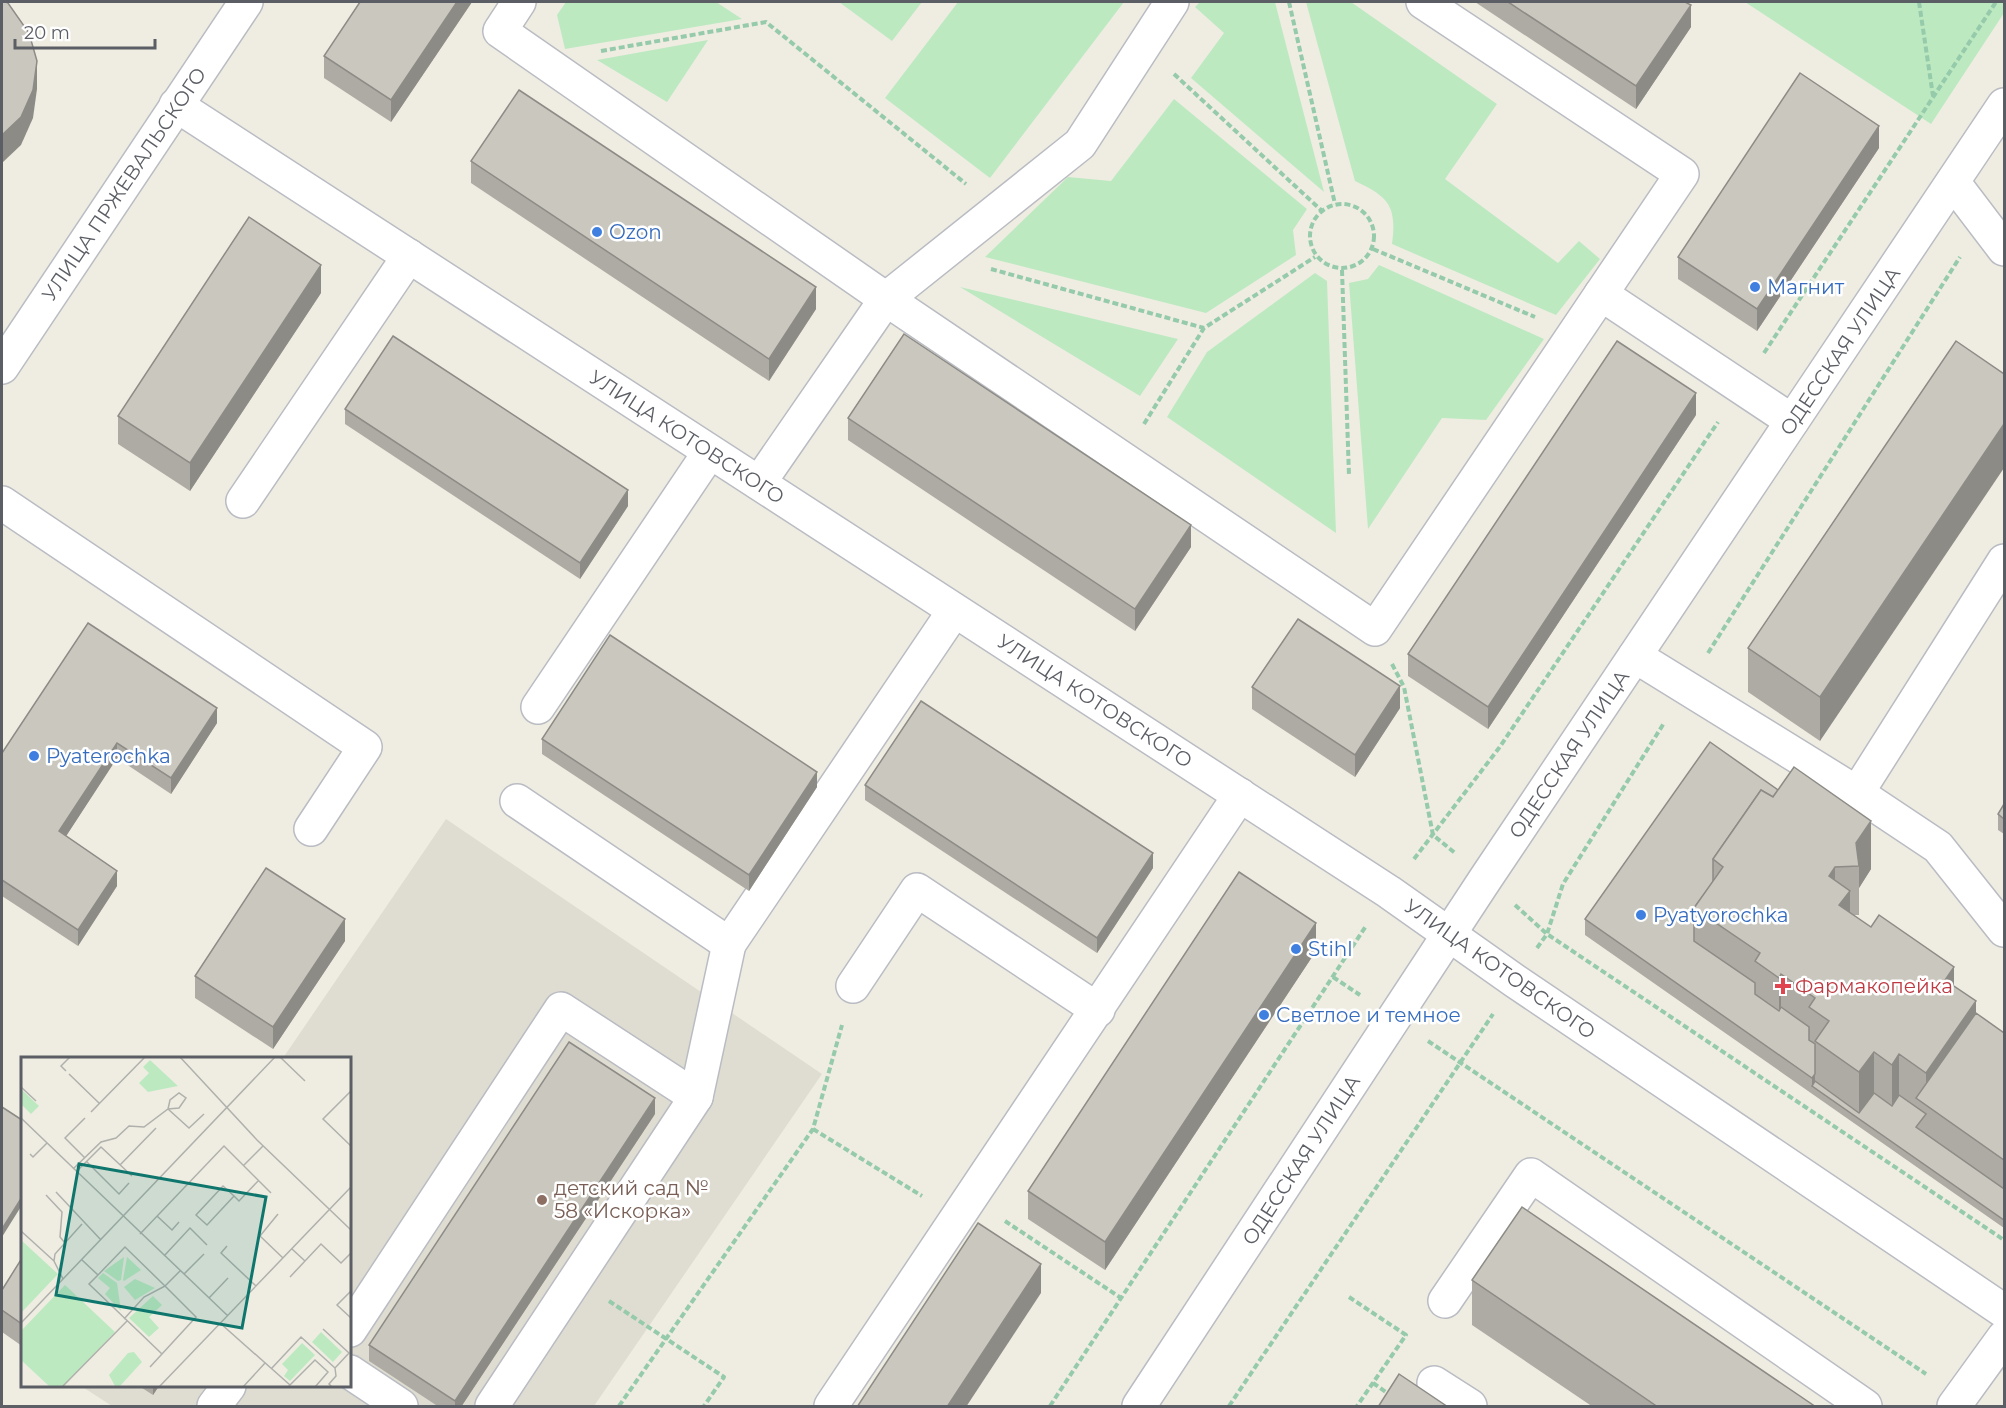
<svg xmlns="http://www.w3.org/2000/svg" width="2006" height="1408" font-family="Montserrat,sans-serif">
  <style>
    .education { fill: #dfddd1 }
    .green { fill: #bde9c1 }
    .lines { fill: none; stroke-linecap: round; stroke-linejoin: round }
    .minor-casing { stroke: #babcc3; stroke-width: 36 }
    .path { stroke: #95caaa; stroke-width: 4; stroke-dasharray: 6 3; stroke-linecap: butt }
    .minor { stroke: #fff; stroke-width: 33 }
    .wall { fill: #aeaba4 }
    .shaded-wall { fill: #8d8b86 }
    .building { fill: #cac7bf; stroke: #8d8b86; stroke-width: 1.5 }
    .shop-dot { fill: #3f7fe0; stroke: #fff; stroke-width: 2 }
    .health-dot { fill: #e0444e; stroke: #fff; stroke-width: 2 }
    .education-dot { fill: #8d6e63; stroke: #fff; stroke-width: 2 }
    .labels { text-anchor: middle; stroke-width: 5; stroke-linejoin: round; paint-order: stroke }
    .street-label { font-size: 20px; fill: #5b5e65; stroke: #fff }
    .shop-label { font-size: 20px; fill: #366cbe; stroke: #fff; text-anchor: start }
    .health-label { font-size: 20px; fill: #be3a42; stroke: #fff; text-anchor: start }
    .education-label { font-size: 20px; fill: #785e54; stroke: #fff; text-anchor: start }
    .inset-road { fill: none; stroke: #b0b0ac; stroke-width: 1.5 }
    .view { fill: #0f766e; fill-opacity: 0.15; stroke: #0f766e; stroke-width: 3 }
    .inset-edge { fill: none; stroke: #5b5e65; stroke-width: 3 }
  </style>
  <rect width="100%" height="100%" fill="#efede2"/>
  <polygon class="education" points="446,819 822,1074 594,1406 112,1406 81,1386 350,1386 350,1058 283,1058"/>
  <g class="green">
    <polygon points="566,2 716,2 742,19 565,49 557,15"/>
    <polygon points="839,2 922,2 892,41"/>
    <polygon points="958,2 1124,2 990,178 885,98"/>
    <polygon points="1200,2 1275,2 1324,192 1191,78 1224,33 1195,7"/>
    <path d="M1306 2H1351L1497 104 1445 179 1558 263 1579 241 1600 259 1556 315 1392 244C1397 206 1389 197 1355 181Z"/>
    <polygon points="1745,2 2004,2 2004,13 1931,124"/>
    <polygon points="708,40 667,102 597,60"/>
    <polygon points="1174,99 1307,209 1293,230 1296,255 1206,313 985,257 1068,177 1111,181"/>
    <polygon points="1379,265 1544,339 1486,420 1442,418 1368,529 1349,283 1368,279"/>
    <polygon points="1315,273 1327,281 1336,533 1167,417 1207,352"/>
    <polygon points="960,287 1178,339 1140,396"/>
  </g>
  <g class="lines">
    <g class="minor-casing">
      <g id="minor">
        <polyline points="519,2 500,31 886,299 759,483"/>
        <polyline points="1172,2 1080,144 886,299 1375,629 1601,294"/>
        <polyline points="1423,2 1682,174 1601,294 1792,421"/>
        <polyline points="176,105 1389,892 1515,981 2004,1311"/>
        <polyline points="1953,182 2004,249"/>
        <polyline points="2,367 246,2"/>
        <polyline points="243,501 409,256"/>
        <polyline points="2,503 365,747 311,829"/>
        <polyline points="1635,656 1857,793 1938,847 2004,930"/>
        <polyline points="538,707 709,453"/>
        <polyline points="1857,793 2004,561"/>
        <polyline points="517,801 729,944 954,611"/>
        <polyline points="853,986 917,890 1098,1010"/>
        <polyline points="696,1097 729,944"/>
        <polyline points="1445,1301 1531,1175 1865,1406"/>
        <polyline points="350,1330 561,1009 696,1097 492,1406"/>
        <polyline points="350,1372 401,1406"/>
        <polyline points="1434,1383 1470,1406"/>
        <polyline points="214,1406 229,1386"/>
        <polyline points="831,1406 1240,795"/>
        <polyline points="1139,1406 1486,878 2004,105"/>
        <polyline points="1954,1406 2004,1337"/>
      </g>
    </g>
    <g class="path">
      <polyline points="1289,2 1335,204"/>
      <polyline points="1919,2 1933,96"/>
      <polyline points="601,51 766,22 966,184"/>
      <polyline points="1174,74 1321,210"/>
      <circle cx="1342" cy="236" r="32"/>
      <polyline points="1373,249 1535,317"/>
      <polyline points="991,269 1204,328"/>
      <polyline points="1342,270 1349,476"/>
      <polyline points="1764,353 1996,2"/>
      <polyline points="1144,424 1204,328 1315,257"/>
      <polyline points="1708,653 1960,257"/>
      <polyline points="1392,664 1404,687 1433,835 1455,853"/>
      <polyline points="1414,859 1499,748 1718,422"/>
      <polyline points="1515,905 1547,934 2004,1240"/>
      <polyline points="1537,948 1547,934 1563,884 1664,723"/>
      <polyline points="1333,977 1360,995"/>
      <polyline points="1428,1041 1926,1374"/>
      <polyline points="813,1129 922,1196"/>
      <polyline points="1005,1221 1121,1298"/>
      <polyline points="1349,1297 1406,1335 1357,1406"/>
      <polyline points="609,1301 724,1377 704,1406"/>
      <polyline points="1373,1383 1390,1395"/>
      <polyline points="619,1406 813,1129 842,1025"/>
      <polyline points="1050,1406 1366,926"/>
      <polyline points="1229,1406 1493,1014"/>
    </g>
    <use href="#minor" class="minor"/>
  </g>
  <g class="wall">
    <polygon points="360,2 472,2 391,122 324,78 324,56"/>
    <polygon points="1475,2 1685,2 1691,27 1636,109"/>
    <polygon points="1879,148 1757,331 1678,279 1678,257"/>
    <polygon points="471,161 816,309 769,381 471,183"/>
    <polygon points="321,293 190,491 118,444 118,416"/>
    <polygon points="1956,341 1820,741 1748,692 1748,648"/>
    <polygon points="345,409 628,506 580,579 345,424"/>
    <polygon points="1696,415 1488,729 1408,676 1408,654"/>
    <polygon points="848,418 1191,547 1135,631 848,440"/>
    <polygon points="1252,687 1400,708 1355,777 1252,709"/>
    <polygon points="217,723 171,794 117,758 66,836 117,886 78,946 2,896 2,753"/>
    <polygon points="542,739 817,787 749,891 542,754"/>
    <polygon points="865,785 1153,868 1097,953 865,800"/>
    <polygon points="1778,790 1871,869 1859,888 1859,915 1853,915 1954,986 1976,1013 2004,1033 2004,1228 1585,935 1585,919"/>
    <polygon points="2004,804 2004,834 1998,830 1998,814"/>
    <polygon points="345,941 273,1049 195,998 195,976"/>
    <polygon points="1316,951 1105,1270 1028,1219 1028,1191"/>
    <polygon points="655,1114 461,1407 439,1407 369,1361 369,1345"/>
    <polygon points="22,1258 22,1346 2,1332 2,1290"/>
    <polygon points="1472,1280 1816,1407 1593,1407 1472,1325"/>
    <polygon points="139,1386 159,1386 153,1395"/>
  </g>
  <g class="shaded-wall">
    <polygon points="457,2 472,2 391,122 391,100"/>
    <polygon points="1691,5 1691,27 1636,109 1636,86"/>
    <polygon points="37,61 37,89 33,118 21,145 2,163 2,135"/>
    <polygon points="1879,126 1879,148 1757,331 1757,309"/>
    <polygon points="321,265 321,293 190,491 190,463"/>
    <polygon points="816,287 816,309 769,381 769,359"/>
    <polygon points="1696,393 1696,415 1488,729 1488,707"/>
    <polygon points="2004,424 2004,468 1820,741 1820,697"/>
    <polygon points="628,490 628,506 580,579 580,563"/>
    <polygon points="1191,525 1191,547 1135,631 1135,609"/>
    <polygon points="1400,686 1400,708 1355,777 1355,755"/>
    <polygon points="217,708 217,723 171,794 171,778"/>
    <polygon points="117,743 117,758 59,847 59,831"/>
    <polygon points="817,772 817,787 749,891 749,875"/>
    <polygon points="1871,821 1871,869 1859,888 1859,866 1856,843"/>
    <polygon points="1153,853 1153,868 1097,953 1097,938"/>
    <polygon points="1835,867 1835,916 1829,876"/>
    <polygon points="117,871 117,886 78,946 78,930"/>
    <polygon points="1850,891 1850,939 1839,905"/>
    <polygon points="345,919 345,941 273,1049 273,1027"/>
    <polygon points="1316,923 1316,951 1105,1270 1105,1242"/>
    <polygon points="1954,967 1954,1016 1945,980"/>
    <polygon points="1781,974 1781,1022 1779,1026 1779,978"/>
    <polygon points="1976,1001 1976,1050 1926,1105 1926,1073"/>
    <polygon points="1874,1052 1874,1101 1859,1119 1859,1072"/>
    <polygon points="1899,1054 1899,1103 1892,1113 1892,1065"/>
    <polygon points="1815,1074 1815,1088 1812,1086 1812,1078"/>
    <polygon points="655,1098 655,1114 461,1407 455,1407 455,1401"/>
    <polygon points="22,1197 22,1205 2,1237 2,1229"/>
    <polygon points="1041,1264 1041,1293 966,1407 947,1407"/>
    <polygon points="153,1386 159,1386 153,1395"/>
  </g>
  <g class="building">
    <polygon points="2,2 6,2 8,3 29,33 37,61 33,90 21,117 2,135"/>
    <polygon points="360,2 457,2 391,100 324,56"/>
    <polygon points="1508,2 1685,2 1691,5 1636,86"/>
    <polygon points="1800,73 1879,126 1757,309 1678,257"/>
    <polygon points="519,90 816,287 769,359 471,161"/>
    <polygon points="249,217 321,265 190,463 118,416"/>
    <polygon points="904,334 1191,525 1135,609 848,418"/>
    <polygon points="393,336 628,490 580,563 345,409"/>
    <polygon points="1617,341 1696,393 1488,707 1408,654"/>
    <polygon points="1956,341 2004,374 2004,424 1820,697 1748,648"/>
    <polygon points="1298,619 1400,686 1355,755 1252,687"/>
    <polygon points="88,623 217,708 171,778 117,743 59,831 117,871 78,930 2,880 2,753"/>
    <polygon points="610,635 817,772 749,875 542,739"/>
    <polygon points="921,701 1153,853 1097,938 865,785"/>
    <polygon points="1710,742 1778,790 1773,797 1761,790 1713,859 1713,882 1694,908 1694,941 1755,983 1755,994 1779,1011 1781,1007 1809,1027 1809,1040 1815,1044 1815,1074 1812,1078 1585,919"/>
    <polygon points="1794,767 1871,821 1856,843 1859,866 1835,867 1829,876 1850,891 1839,905 1871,927 1879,915 1954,967 1945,980 1976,1001 1926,1073 1899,1054 1892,1065 1874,1052 1859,1072 1815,1041 1829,1021 1809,1007 1815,998 1781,974 1779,978 1755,961 1760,953 1694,908 1723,867 1713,859 1761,790 1773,797"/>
    <polygon points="2004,804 2004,819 1998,814"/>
    <polygon points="266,868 345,919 273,1027 195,976"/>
    <polygon points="1239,872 1316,923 1105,1242 1028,1191"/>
    <polygon points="1976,1013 2004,1033 2004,1160 1916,1098"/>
    <polygon points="569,1042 655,1098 455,1401 369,1345"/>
    <polygon points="1815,1081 1859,1113 1874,1093 1892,1106 1899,1095 1926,1114 1916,1127 2004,1189 2004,1220 1812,1086"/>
    <polygon points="2,1107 22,1120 22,1197 2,1229"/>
    <polygon points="1522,1207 1816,1407 1658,1407 1472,1280"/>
    <polygon points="978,1223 1041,1264 947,1407 857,1407"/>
    <polygon points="22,1258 22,1324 2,1310 2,1290"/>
    <polygon points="1399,1374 1448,1407 1378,1407"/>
  </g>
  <g class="shop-dot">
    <circle cx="597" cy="232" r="6"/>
    <circle cx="1755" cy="287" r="6"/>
    <circle cx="34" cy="756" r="6"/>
    <circle cx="1641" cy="915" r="6"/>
    <circle cx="1296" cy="949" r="6"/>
    <circle cx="1264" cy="1015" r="6"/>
  </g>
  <path class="health-dot" d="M1780 977h6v6h6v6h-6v6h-6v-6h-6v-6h6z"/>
  <circle class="education-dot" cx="542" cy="1200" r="6"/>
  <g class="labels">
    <g class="street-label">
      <text transform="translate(124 184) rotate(-56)" y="7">УЛИЦА ПРЖЕВАЛЬСКОГО</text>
      <text transform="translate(1840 351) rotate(-56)" y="7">ОДЕССКАЯ УЛИЦА</text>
      <text transform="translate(687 437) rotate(33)" y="7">УЛИЦА КОТОВСКОГО</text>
      <text transform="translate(1095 701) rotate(33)" y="7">УЛИЦА КОТОВСКОГО</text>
      <text transform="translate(1569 754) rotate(-56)" y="7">ОДЕССКАЯ УЛИЦА</text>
      <text transform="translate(1500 969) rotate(35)" y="7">УЛИЦА КОТОВСКОГО</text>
      <text transform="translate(1301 1160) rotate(-57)" y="7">ОДЕССКАЯ УЛИЦА</text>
    </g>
    <g class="shop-label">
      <text x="609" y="239">Ozon</text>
      <text x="1767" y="294">Магнит</text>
      <text x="46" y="763">Pyaterochka</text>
      <text x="1653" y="922">Pyatyorochka</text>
      <text x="1308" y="956">Stihl</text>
      <text x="1276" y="1022">Светлое и темное</text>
    </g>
    <g class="health-label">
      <text x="1795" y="993">Фармакопейка</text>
    </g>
    <g class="education-label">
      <text x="554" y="1195">детский сад №<tspan x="554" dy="23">58 «Искорка»</tspan></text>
    </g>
  </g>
  <g transform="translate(21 1057)">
    <rect width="330" height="330" fill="#efede2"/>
    <path d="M129 3 157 29 127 35 118 26 128 16 122 10ZM0 32 18 49 10 57 0 47ZM0 183 37 217 0 256ZM103 200 100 223 97 224 83 214ZM106 200 120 213 103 224 102 223ZM82 216 96 226 100 254 84 237 89 231 77 221ZM114 222 134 231 114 243 103 230ZM44 228 94 275 42 330H29L0 303V274ZM132 239 141 248 128 260 138 271 128 280 108 261ZM300 275 321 295 312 305 291 285ZM281 286 294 298 269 324 263 319 267 313 261 307ZM113 295 121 305 99 329H94L88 318 107 296Z" fill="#bde9c1"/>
    <path class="inset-road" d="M159 0 236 83 330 173M259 0 284 24M45 14 40 9 49 0M48 17 78 46M0 30 15 44M330 34 302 62 330 89M70 55 124 0M0 61 207 259M9 97 12 100 26 86M64 101 44 81 64 61M66 105 98 137 108 126M99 108 135 71M223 108 242 89M52 112 80 85 95 81 108 69 123 70 147 52 158 51 165 41 158 36 149 43 147 52 168 71 183 57M55 115 80 90 111 119M202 129 213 139 186 168 175 158ZM35 135 80 183M25 138 41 155 39 180 44 186M213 139 218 144 238 123M257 157 239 179 262 201M136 159 151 173 158 165M0 174 33 204M119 177 203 89 250 136M206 189 200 196 235 229M271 192 284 204 300 187 320 206 330 196M143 199 169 171 186 188M61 203 77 218 68 227 141 297M163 217 183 197M77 218 104 190 144 229 123 240 103 262M269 220 284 204M42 222 33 204 34 197 61 167M330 234 316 248 330 261M188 241 207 221M0 266 254 0M199 266 269 328M129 310 175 260 144 229 159 214M250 312 280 280 314 311 328 296 302 272M41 330 106 264M138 330 330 130M222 330 244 306M267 330 294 303 307 315 294 330M311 330 308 327 315 319 314 311"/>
    <path class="view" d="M58 107 245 140 221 271 35 238Z"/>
    <rect width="330" height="330" class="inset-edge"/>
  </g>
  <rect width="2006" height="1408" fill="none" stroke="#5b5e65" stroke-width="6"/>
  <path d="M15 39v9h140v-9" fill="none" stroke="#5b5e65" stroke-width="3"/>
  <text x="24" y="39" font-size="18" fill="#5b5e65" stroke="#ffffff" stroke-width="4.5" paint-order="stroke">20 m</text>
</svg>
